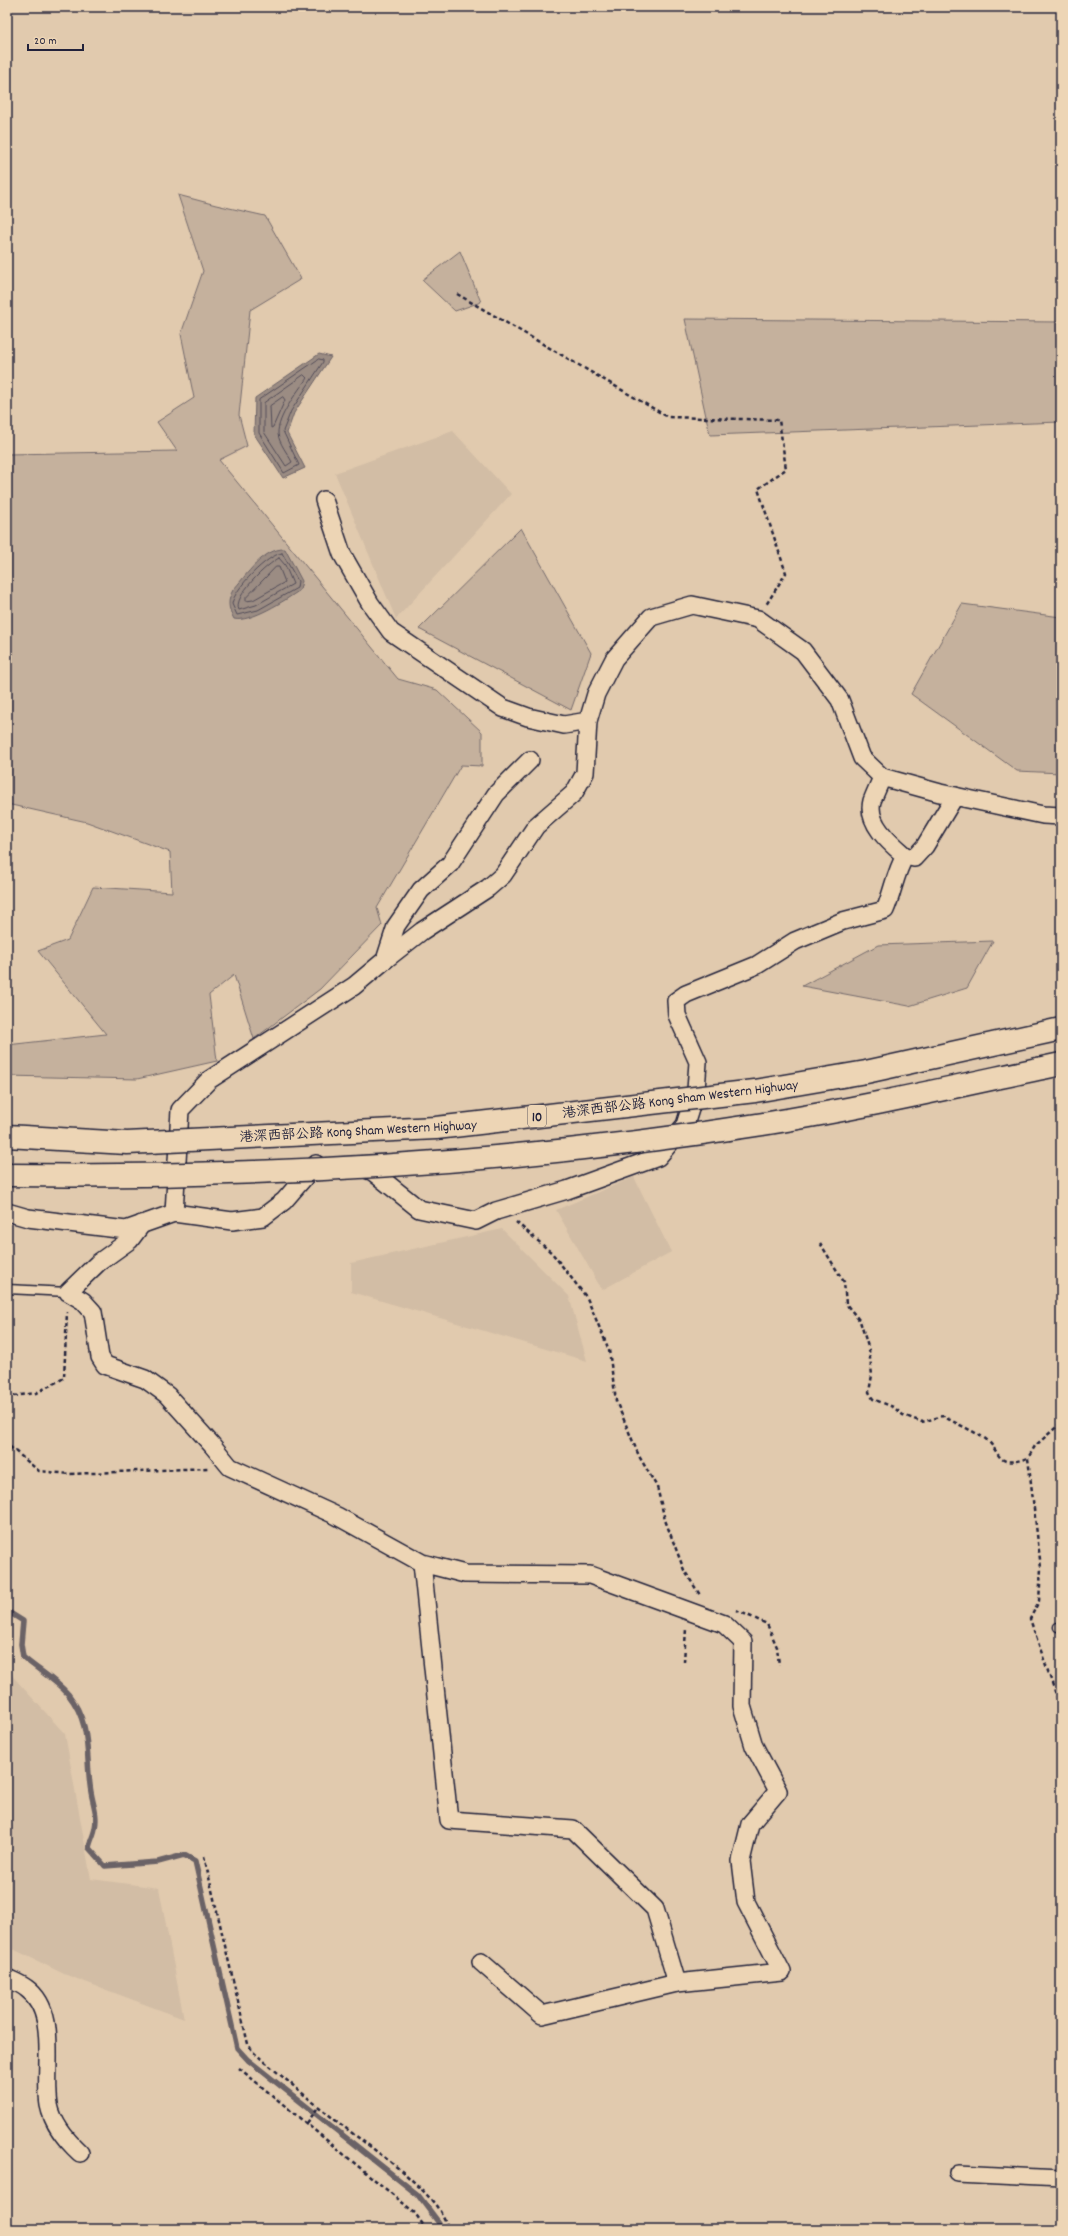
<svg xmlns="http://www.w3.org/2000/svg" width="1068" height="2236" font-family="Dekko,'LXGW WenKai TC',sans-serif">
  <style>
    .built { fill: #d2bda5 }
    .green { fill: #c5b19d; stroke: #746a6c }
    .water { fill: #9b8c83; stroke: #6b6266 }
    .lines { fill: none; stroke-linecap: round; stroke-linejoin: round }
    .shore { stroke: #524c58; stroke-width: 1 }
    .stream { stroke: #6b6266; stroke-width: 5.5 }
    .lane-casing { stroke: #22223b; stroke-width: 11 }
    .street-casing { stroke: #22223b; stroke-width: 20 }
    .path { stroke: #22223b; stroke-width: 2.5; stroke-dasharray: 4 3; stroke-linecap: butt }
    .lane { stroke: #edd5b5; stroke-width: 8 }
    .street { stroke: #edd5b5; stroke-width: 17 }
    .highway-bridge-casing { stroke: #22223b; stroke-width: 25; stroke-linecap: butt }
    .highway-bridge { stroke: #edd5b5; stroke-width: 22 }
    .labels { text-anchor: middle; stroke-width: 3; stroke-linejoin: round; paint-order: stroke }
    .shield { fill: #edd5b5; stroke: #5f5860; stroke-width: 1 }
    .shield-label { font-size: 13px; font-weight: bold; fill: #22223b }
    .street-label { font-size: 14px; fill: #22223b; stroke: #edd5b5 }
  </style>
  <rect width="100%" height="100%" fill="#e1caae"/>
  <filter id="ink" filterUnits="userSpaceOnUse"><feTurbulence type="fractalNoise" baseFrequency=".025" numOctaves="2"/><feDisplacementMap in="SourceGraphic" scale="8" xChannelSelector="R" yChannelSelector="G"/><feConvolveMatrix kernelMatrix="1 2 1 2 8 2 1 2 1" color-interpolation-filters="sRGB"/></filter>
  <g filter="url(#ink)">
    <g class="built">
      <polygon points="453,431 511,494 396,619 335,473"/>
      <polygon points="634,1177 671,1252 602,1290 556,1210"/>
      <polygon points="502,1229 569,1296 587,1361 351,1292 351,1263"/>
      <polygon points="7,1670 65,1734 91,1879 159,1888 184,2019 64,1974 7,1946"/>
    </g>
    <g class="green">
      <polygon points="178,195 216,205 265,216 301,279 250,310 239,415 247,446 219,460 398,679 437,690 482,732 482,766 461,765 377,908 382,925 320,989 254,1039 234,975 209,995 217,1061 137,1079 7,1076 7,1045 106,1034 38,951 68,940 93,887 172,892 170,852 87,822 7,804 7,454 177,451 157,422 194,398 181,334 203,271"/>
      <polygon points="460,251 481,302 455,311 422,280"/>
      <polygon points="685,319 1061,322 1061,422 710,435"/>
      <polygon points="521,528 591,653 571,710 419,629"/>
      <polygon points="962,604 1061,617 1061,773 1017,771 911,694"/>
      <polygon points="993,941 967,988 909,1006 802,986 878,945"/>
    </g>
    <g class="water">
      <polygon points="319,354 331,357 294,413 287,433 305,468 283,478 254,434 255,398"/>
      <path d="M285 549 302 581 300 590C286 600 250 623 234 619 228 608 227 601 233 590 246 576 263 548 285 549Z"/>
    </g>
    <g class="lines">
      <g class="shore">
        <polygon points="319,359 323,360 323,362 291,411 283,431 299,465 284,473 259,433 259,400"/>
        <path d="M304 375 307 378C298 391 277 417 278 434 279 443 288 454 292 462L286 466 264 432V403Z"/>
        <polygon points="283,397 285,400 273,427 271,428 270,406"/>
        <path d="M282 553 298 581 297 588 258 610 237 615 232 604C234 589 267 555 282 553Z"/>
        <path d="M279 558 285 565 293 584 256 605 239 610C232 597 267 564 279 558Z"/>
        <polygon points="276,567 279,567 285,582 253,600 246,601 246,598"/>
      </g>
      <path class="stream" d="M7 1611 23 1621 21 1644 23 1657C38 1670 56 1680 68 1694 93 1725 85 1757 91 1792 93 1804 98 1815 95 1828 94 1835 90 1841 89 1848L105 1866 158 1862 184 1855 195 1861 237 2048 248 2060 418 2195 439 2223 440 2229"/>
      <g class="lane-casing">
        <g id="lane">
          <polyline points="7,1289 68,1292"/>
          <polyline points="1058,1627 1061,1627"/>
        </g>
      </g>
      <g class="street-casing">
        <g id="street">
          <polyline points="324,500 342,554 370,603 391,632 503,708 528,717 564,725 588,721"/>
          <polyline points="905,856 914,858 925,846 955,796"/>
          <polyline points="385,960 422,931 488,888 503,875 536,826 574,793 585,773 588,721 596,694 614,659 651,617 692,605 758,619 803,651 840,700 862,758 882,777"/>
          <path d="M360 1167 373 1172 419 1209 476 1221 496 1211 567 1190 658 1157 685 1125 696 1090 698 1062 677 1015 676 1001 686 994 757 965 795 941 843 921 885 910C893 892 895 873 905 856 890 843 866 823 872 801 875 793 879 785 882 777L940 793 1043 815 1061 816"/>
          <polyline points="7,1212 28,1218 126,1230 174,1213 232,1221 263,1217 284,1201 316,1164"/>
          <polyline points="174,1213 180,1110 209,1080 354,986 385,960 396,926 421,890 450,864 496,794 530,760"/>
          <polyline points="142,1224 130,1240 98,1263 68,1292 83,1301 93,1312 100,1357 105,1365 145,1379 167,1395 212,1445 230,1467 337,1516 422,1563 465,1574 590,1575 724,1624 743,1642 742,1706 754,1746 778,1791 750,1824 741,1861 746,1902 782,1972 677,1983 655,1909 573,1829 449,1820 422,1563"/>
          <polyline points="481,1962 542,2015 677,1983"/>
          <path d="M7 1978C13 1981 21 1984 26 1988 60 2012 43 2070 49 2105 53 2125 66 2140 80 2153"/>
          <polyline points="958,2174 1061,2179"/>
        </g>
      </g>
      <g class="path">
        <polyline points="457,294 668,417 779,420 786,469 758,489 786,573 766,605"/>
        <polyline points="516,1222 552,1253 587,1298 609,1350 616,1401 639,1456 657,1487 665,1520 684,1570 700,1595"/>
        <path d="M820 1243 844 1282 846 1304 860 1321 869 1350 872 1375 869 1392 873 1399 893 1407 903 1415 922 1422 943 1416C955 1423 969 1429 981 1436 1004 1449 991 1470 1028 1458"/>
        <polyline points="7,1397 36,1393 64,1378 67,1312"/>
        <polyline points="1061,1423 1035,1446 1028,1458 1041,1568 1039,1601 1030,1619 1061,1709"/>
        <polyline points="7,1440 9,1446 39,1471 70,1474 208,1468"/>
        <polyline points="736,1610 767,1624 777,1647 779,1665"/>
        <polyline points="684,1662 686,1628"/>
        <path d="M204 1856 248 2044 253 2052C283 2077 312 2102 343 2126 372 2149 440 2193 448 2229"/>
        <polyline points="239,2068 415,2213 426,2229"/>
        <polyline points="307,2123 319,2106"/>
      </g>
      <use href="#lane" class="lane"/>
      <use href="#street" class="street"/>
      <g class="highway-bridge-casing">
        <g id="highway-bridge">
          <polyline points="7,1136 127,1143 436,1128 755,1091 866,1072 1061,1029"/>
          <path d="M7 1175C260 1178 512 1164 763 1124 863 1108 962 1085 1061 1064"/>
        </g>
      </g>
      <use href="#highway-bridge" class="highway-bridge"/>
    </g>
  </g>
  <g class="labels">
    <rect class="shield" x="528" y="1105" width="18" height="22" rx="3"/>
    <g class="shield-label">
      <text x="537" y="1121">10</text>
    </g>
    <g class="street-label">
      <text transform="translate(680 1098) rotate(-7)" y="5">港深西部公路 Kong Sham Western Highway</text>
      <text transform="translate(358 1130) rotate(-3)" y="5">港深西部公路 Kong Sham Western Highway</text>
    </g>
  </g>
  <rect width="1068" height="2236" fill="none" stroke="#edd5b5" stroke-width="24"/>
  <rect x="12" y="12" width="1044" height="2212" fill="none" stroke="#22223b" stroke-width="1.5" filter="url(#ink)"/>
  <path d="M28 44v6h55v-6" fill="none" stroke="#22223b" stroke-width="2"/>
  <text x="34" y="44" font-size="12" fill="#22223b" stroke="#edd5b5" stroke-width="3" paint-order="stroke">20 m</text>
</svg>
